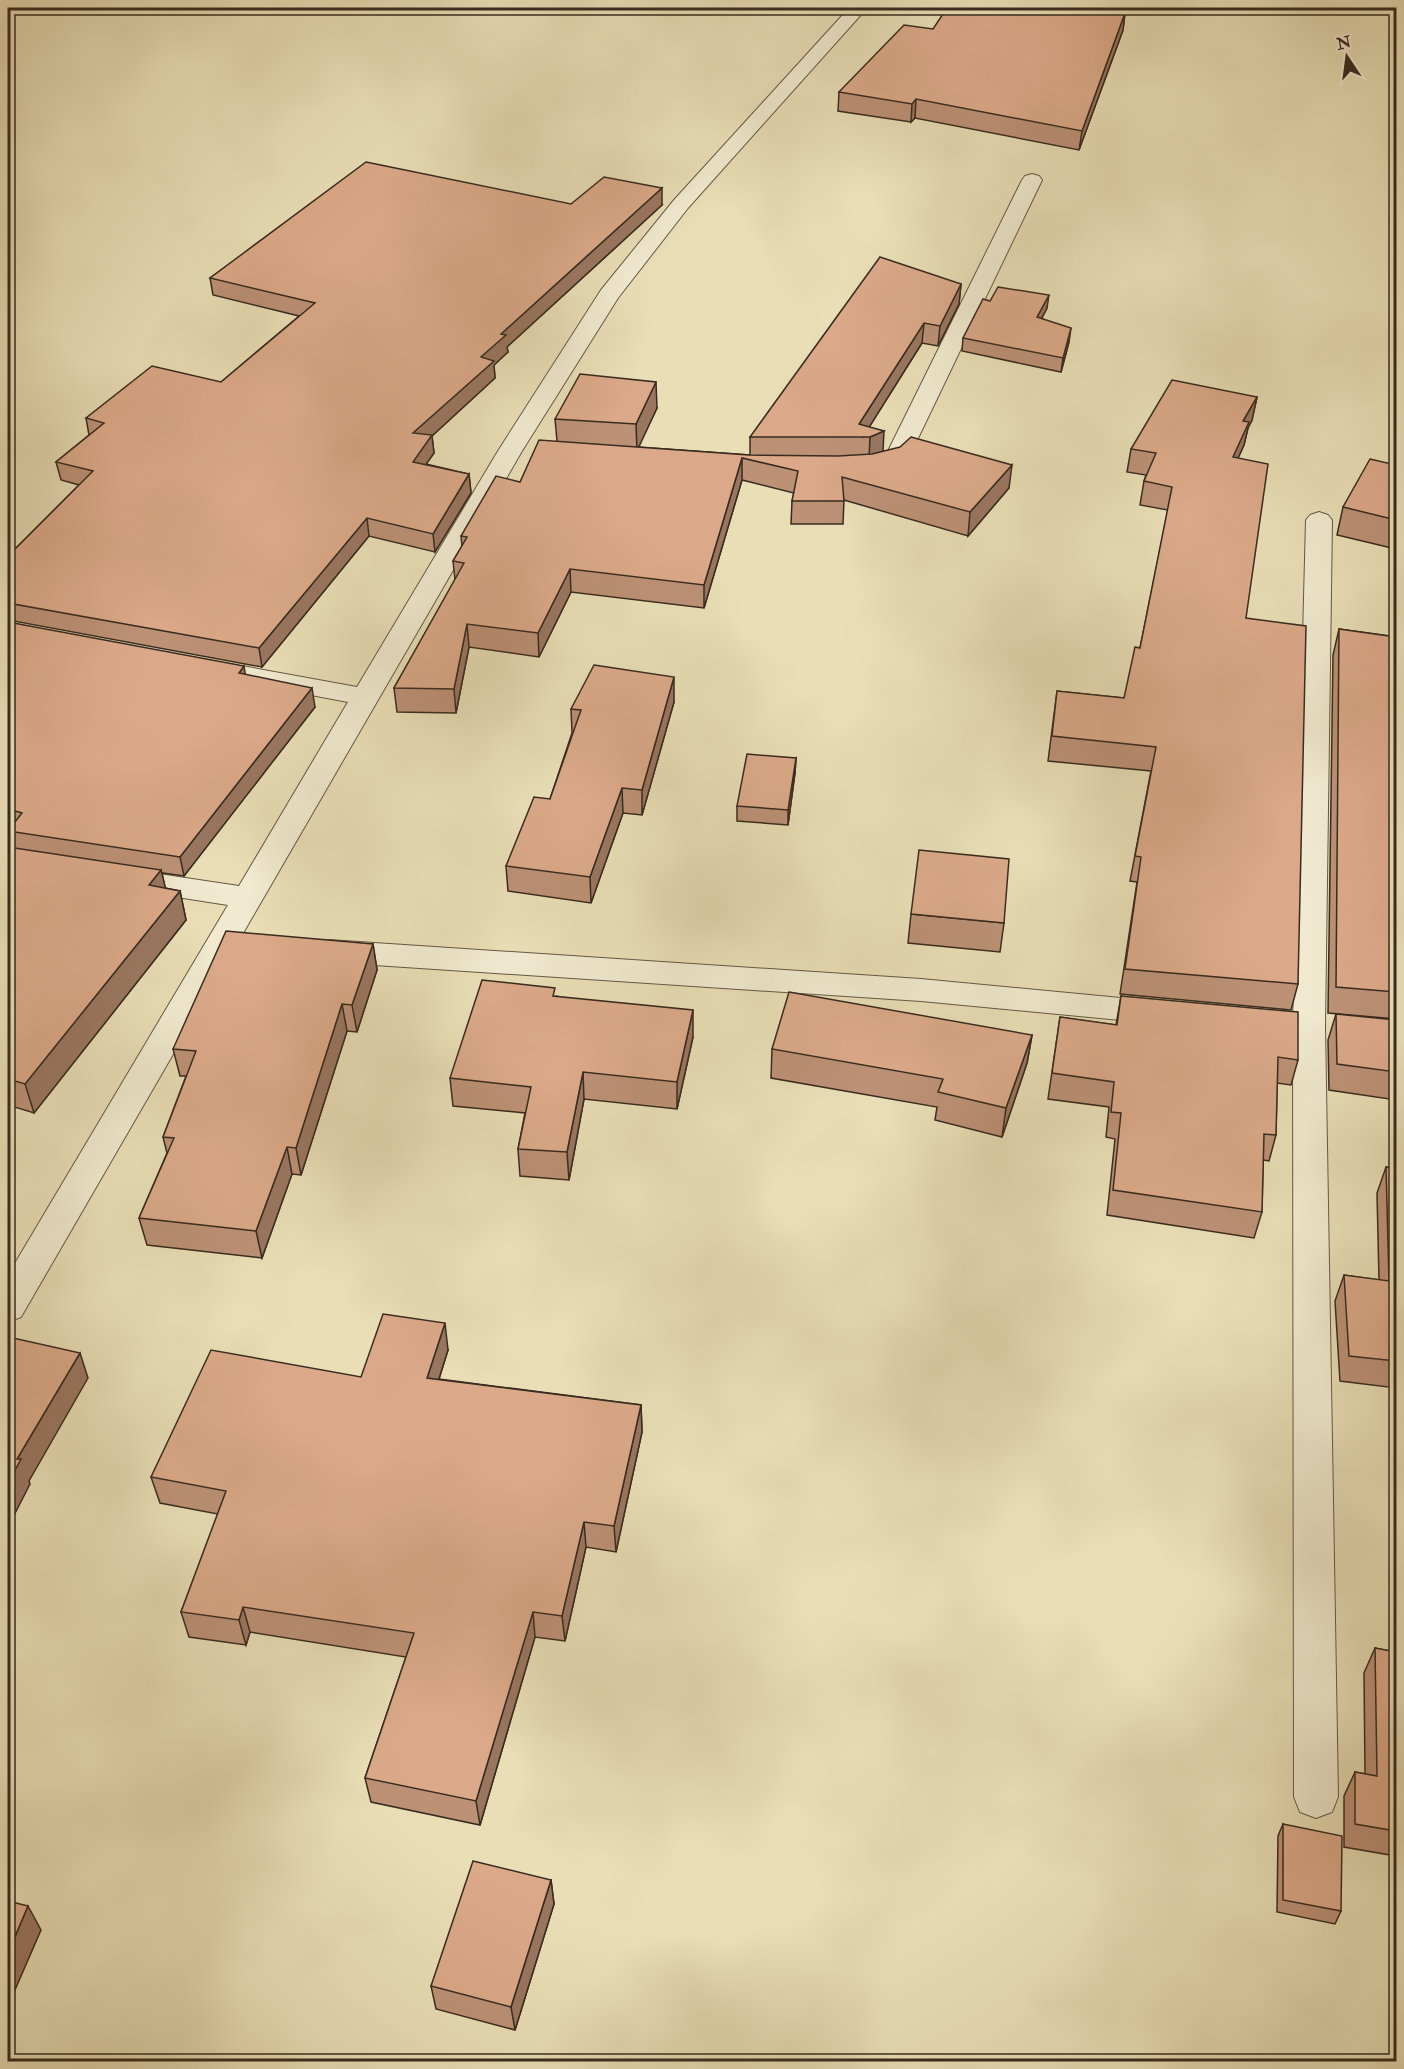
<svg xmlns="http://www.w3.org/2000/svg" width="1404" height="2069" font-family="'IM FELL Double Pica',serif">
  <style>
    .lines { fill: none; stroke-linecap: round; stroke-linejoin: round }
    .minor-casing { stroke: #655845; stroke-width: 2 }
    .minor { fill: #f1ead0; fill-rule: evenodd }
    .wall { fill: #bc9176; stroke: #392b1f; stroke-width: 1.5 }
    .shaded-wall { fill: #997660; stroke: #392b1f; stroke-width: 1.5 }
    .building { fill: #dba989; stroke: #392b1f; stroke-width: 1.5 }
  </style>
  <rect width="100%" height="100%" fill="#e9deb6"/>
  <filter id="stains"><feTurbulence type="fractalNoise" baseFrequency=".00333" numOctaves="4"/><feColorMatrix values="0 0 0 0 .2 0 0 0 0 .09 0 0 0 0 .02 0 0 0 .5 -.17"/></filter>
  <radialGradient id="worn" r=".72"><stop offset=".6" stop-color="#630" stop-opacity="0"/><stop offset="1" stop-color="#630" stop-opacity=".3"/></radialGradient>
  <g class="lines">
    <g class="minor-casing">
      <g id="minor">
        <polygon points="849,8 867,8 688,208 618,298 522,451 21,1317 8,1322 8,1275 228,905 119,888 108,885 104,878 108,871 119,868 239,886 348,702 242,682 232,680 228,674 232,668 242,666 357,687 498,451 601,290 674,200"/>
        <path d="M1032 174 1039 176 1042 180 910 455C900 470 880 477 862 473L859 468C865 459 879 459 888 451L1022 180 1025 176Z"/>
        <polygon points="1319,512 1328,515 1332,520 1325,1026 1338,1797 1332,1812 1316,1818 1300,1812 1294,1797 1293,1026 1306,520 1310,515"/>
        <polygon points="329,940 921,979 1163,1002 1175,1005 1179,1013 1175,1021 1163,1024 921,1001 329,962 318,959 313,951 318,943"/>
      </g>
    </g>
    <use href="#minor" class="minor"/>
  </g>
  <g class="wall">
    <polygon points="1125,13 1123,30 1079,150 915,118 911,122 838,111 839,92 933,29"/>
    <polygon points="571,204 662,205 507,347 508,352 494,365 495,378 432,436 434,453 426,464 469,474 471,493 435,552 369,536 262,667 8,620 8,556 79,485 61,480 56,462 89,435 86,418 221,382 299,316 213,295 210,278"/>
    <polygon points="961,284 959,304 938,346 922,343 869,427 883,452 1009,488 968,536 844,500 843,524 791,524 792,501 794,493 742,480 704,608 571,592 539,657 469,647 456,713 397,712 394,688 455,580 453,561 462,547 461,536 520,482 557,441 555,419 657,408 638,447 750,455 750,437"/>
    <polygon points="990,301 1047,308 1042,318 1069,342 1061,372 962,351 963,338"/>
    <polygon points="1257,397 1252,420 1248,428 1244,445 1238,458 1246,618 1298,984 1291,1010 1120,994 1137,882 1130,881 1151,771 1048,761 1057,691 1124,698 1140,648 1168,510 1140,505 1144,481 1146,475 1127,472 1131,449"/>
    <polygon points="1396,465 1396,549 1337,535 1343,507"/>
    <polygon points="8,622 245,674 315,707 184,876 162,873 165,888 180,891 186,920 34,1113 8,1105 8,847 12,848 8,831 10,828 8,827"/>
    <polygon points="1339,629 1396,637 1396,1100 1329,1090 1328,1040 1336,1014 1396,1020 1396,1019 1328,1013 1333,655"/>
    <polygon points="674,702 642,815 623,813 591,903 508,891 506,866 550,799 572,733 571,709"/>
    <polygon points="796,758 795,773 788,825 737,821 737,806"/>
    <polygon points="911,914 1004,923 1000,952 908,943"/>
    <polygon points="373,944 377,970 357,1032 347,1031 301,1175 292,1174 262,1258 147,1245 139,1218 167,1153 163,1137 186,1076 180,1076 173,1049"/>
    <polygon points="556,996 693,1037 677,1109 584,1099 569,1180 520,1176 518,1149 525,1113 453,1106 450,1078"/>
    <polygon points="1121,996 1298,1060 1291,1085 1277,1083 1276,1135 1269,1161 1263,1160 1262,1212 1254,1238 1107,1215 1115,1139 1106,1137 1109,1107 1048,1099 1060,1017 1116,1025"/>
    <polygon points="1032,1035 1027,1063 1002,1137 935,1120 937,1107 771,1078 772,1049"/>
    <polygon points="1386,1167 1396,1169 1396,1388 1340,1381 1335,1301 1344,1275 1379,1280 1377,1193"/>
    <polygon points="448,1350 439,1379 641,1405 642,1432 616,1552 586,1547 565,1641 535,1637 480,1825 371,1802 365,1778 406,1657 250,1632 246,1645 189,1637 181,1612 218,1514 160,1503 151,1477 361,1377"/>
    <polygon points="1375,1648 1396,1652 1396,1856 1344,1847 1344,1796 1355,1772 1365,1774 1364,1673"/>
    <polygon points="1283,1824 1341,1911 1335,1924 1277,1912 1278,1836"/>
    <polygon points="551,1880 554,1904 515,2030 436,2009 431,1986"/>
  </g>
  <g class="shaded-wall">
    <polygon points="1125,13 1123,30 1079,150 1082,131"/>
    <polygon points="916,99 915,118 911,122 912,104"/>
    <polygon points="662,188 662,205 507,347 508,352 494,365 495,378 432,436 434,453 415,480 413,462 413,433 501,334"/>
    <polygon points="961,284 959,304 938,346 940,326"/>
    <polygon points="1049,295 1047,308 1035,330 1037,317"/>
    <polygon points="924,323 922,343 863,437 859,424"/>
    <polygon points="1071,328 1069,342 1061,372 1063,358"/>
    <polygon points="656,382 657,408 637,451 636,424"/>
    <polygon points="1257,397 1252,420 1248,428 1244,445 1228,480 1233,457 1243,421"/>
    <polygon points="884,431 883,452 869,459 870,437"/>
    <polygon points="742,458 742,480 704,608 704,585"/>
    <polygon points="1012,465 1009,488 968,536 970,512"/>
    <polygon points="469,474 471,493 435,552 433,534"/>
    <polygon points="367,518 369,536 262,667 259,648"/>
    <polygon points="570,569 571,592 539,657 538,633"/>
    <polygon points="467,624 469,647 456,713 454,689"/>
    <polygon points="244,666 247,685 239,673"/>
    <polygon points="674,677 674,702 642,815 642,790"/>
    <polygon points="312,688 315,707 184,876 180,857"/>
    <polygon points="796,758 795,773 788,825 788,810"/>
    <polygon points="622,788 623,813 591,903 590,877"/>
    <polygon points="161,870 168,898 149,885"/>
    <polygon points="180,891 186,920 34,1113 25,1084"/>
    <polygon points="373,944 377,970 357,1032 352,1005"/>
    <polygon points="342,1004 347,1031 301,1175 296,1148"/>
    <polygon points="693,1010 693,1037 677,1109 677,1082"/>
    <polygon points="1032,1035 1027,1063 1002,1137 1006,1108"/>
    <polygon points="583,1072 584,1099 569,1180 567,1152"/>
    <polygon points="287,1147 292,1174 262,1258 256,1231"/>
    <polygon points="445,1323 448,1350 431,1404 427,1378"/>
    <polygon points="80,1353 88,1378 29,1481 30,1484 8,1527 8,1483 17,1459"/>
    <polygon points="641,1405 642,1432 616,1552 614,1526"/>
    <polygon points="584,1522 586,1547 565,1641 562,1616"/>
    <polygon points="243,1607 250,1632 246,1645 239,1620"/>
    <polygon points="533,1612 535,1637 480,1825 476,1801"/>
    <polygon points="551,1880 554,1904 515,2030 511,2007"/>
    <polygon points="28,1906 41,1930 8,2006 8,1953"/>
  </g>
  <g class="building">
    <polygon points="947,8 1082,8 1125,13 1082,131 916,99 912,104 839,92 904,25 933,29"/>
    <polygon points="366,162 571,204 604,177 662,188 501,334 506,335 481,357 494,361 413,433 432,435 413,462 469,474 433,534 367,518 259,648 8,603 8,556 93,471 56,462 104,423 86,418 152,366 221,382 315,303 210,278"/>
    <polygon points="880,257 961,284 940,326 924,323 859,424 884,431 870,437 750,437"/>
    <polygon points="998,287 1049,295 1037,317 1071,328 1063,358 963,338 983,299 990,301"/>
    <polygon points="580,374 656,382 636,424 555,419"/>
    <polygon points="1172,380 1257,397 1243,421 1249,422 1233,457 1268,464 1246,618 1306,626 1298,984 1125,969 1141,857 1135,856 1156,747 1052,736 1057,691 1124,698 1135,647 1140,648 1172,487 1144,481 1156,453 1131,449"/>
    <polygon points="911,437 1012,465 970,512 842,477 844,501 792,501 798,471 742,458 704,585 570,569 538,633 467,624 454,689 394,688 464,563 453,561 467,537 461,536 496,476 520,482 539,440 749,455 838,456 872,454 900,447"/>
    <polygon points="1370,459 1396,465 1396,520 1343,507"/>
    <polygon points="8,622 244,666 239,673 312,688 180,857 8,831 22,813 8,809"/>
    <polygon points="1339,629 1396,637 1396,992 1336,987"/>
    <polygon points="594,665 674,677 642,790 622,788 590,877 506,866 534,797 550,799 581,710 571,709"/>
    <polygon points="747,754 796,758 788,810 737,806"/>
    <polygon points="8,847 161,870 149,885 180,891 25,1084 8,1079"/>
    <polygon points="919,850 1009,859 1004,923 911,914"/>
    <polygon points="226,931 373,944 352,1005 342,1004 296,1148 287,1147 256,1231 139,1218 174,1138 163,1137 196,1051 173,1049"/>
    <polygon points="482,980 555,988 553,996 693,1010 677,1082 583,1072 567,1152 518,1149 531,1087 450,1078"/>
    <polygon points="789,992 1032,1035 1006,1108 938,1092 943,1079 772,1049"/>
    <polygon points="1121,996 1298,1012 1298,1060 1278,1057 1276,1135 1264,1134 1262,1212 1113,1190 1121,1113 1111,1112 1114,1082 1052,1073 1060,1017 1117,1025"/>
    <polygon points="1336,1014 1396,1020 1396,1072 1337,1064"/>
    <polygon points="1386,1167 1396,1169 1396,1361 1349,1356 1344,1275 1389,1281"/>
    <polygon points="383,1314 445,1323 427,1378 641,1405 614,1526 584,1522 562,1616 533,1612 476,1801 365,1778 414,1633 243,1607 239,1620 181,1612 226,1491 151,1477 211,1350 361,1377"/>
    <polygon points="13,1338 80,1353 17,1459 21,1459 8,1483 8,1347"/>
    <polygon points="1375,1648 1396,1652 1396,1831 1355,1824 1355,1772 1377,1776"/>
    <polygon points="1283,1824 1342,1836 1341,1911 1283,1900"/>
    <polygon points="473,1861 551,1880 511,2007 431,1986"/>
    <polygon points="8,1901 28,1906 8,1953"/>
  </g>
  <rect width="1404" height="2069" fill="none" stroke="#e9deb6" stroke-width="30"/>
  <rect x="9" y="9" width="1386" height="2051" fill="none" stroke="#392b1f" stroke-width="3"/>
  <rect x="15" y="15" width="1374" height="2039" fill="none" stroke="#392b1f" stroke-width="1.5"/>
  <g transform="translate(1347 57) rotate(347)" stroke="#f1ead0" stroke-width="4.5" paint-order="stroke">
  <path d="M0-4.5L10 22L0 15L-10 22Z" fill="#392b1f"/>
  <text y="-9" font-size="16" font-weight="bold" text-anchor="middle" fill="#392b1f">N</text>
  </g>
  <rect width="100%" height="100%" filter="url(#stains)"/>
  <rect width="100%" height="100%" fill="url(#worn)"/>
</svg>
